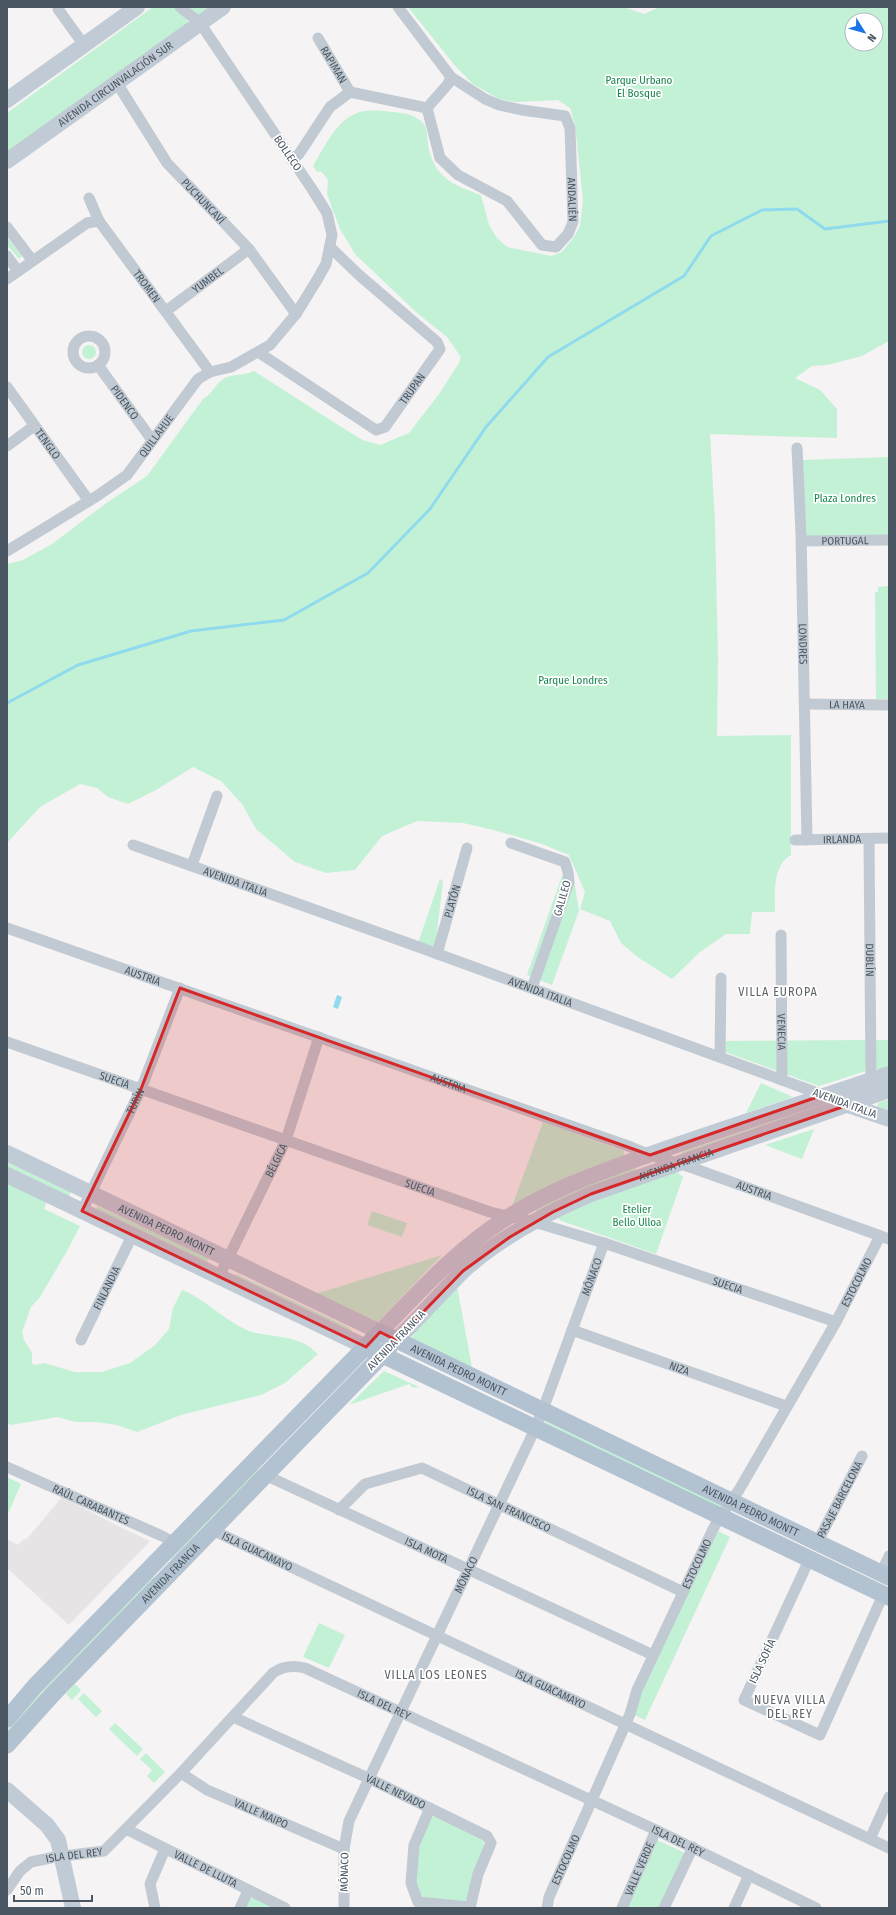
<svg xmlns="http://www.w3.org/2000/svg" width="896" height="1915" font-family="'Fira Sans Condensed',sans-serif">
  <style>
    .education { fill: #e6e4e5 }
    .green { fill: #c3f1d5; fill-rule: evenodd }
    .water { fill: #90daee }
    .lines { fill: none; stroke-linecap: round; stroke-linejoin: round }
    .stream { stroke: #90daee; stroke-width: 3 }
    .street { stroke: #c1cad2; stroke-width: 11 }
    .secondary { stroke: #c1cbd6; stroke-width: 16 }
    .primary { stroke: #b3c2d1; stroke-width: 17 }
    .marked { fill: #d62828; fill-opacity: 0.2; stroke: #d62828; stroke-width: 3; stroke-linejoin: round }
    .labels { text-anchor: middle; stroke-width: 3.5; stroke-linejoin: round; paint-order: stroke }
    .street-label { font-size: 11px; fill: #4a5661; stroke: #fff }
    .park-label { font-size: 11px; fill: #17864f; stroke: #fff }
    .neighbourhood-label { font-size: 12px; letter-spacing: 1px; fill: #5f6368; stroke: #fff }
  </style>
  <rect width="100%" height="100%" fill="#f5f3f3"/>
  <polygon class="education" points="62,1497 120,1527 150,1541 69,1625 7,1568 7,1539 18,1545 24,1539 26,1540"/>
  <g class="green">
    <polygon points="153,7 176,7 189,23 7,154 7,113"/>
    <polygon points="184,7 213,7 197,18"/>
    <path d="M408 7H624L644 14 660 7H889V341L862 356 827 365 812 366 795 378 820 390 837 409V438L710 434 715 522 718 657 717 736 791 735V855C772 866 775 893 775 912H752L750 934H726L700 952 672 979 639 958 621 943 610 921 580 909 585 892 569 855 542 844 494 830 463 823 417 821 382 836 355 870 326 873 295 862 256 829 242 804 221 781 193 767 156 790 128 804 108 797 97 788 80 784 40 807 7 843V564L23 560 52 544 105 504 147 476 203 399C214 392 214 386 223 379 232 373 245 376 254 371L346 430 363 440 380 445 409 433 439 394 459 363 461 357 447 337 416 312 355 254 340 229 327 194 328 180 321 171 317 172 313 166C324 148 337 118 360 112 370 109 383 111 393 112 405 113 414 114 423 123 427 127 427 138 428 144 433 177 453 185 481 195L489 225 497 238 507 247 551 256 562 252 574 237 580 226 583 200 575 124 570 108 558 100 516 102 499 99 473 84 457 68ZM852 20H876V44H852Z"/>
    <polygon points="7,237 22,256 19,259 7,245"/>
    <circle cx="89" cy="352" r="7"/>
    <polygon points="889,457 889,537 807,539 802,460"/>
    <polygon points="889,586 889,699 876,699 875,592 878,592 878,587"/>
    <polygon points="562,876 574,880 579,911 552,985 527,975"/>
    <polygon points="440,879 443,881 435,949 418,943"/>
    <polygon points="868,1040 866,1071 819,1086 725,1052 724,1041"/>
    <polygon points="875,1040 889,1040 889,1069 879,1072 876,1068"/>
    <polygon points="761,1083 793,1097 746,1113"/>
    <polygon points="889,1099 889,1113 877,1109 878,1103"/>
    <polygon points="824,1104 825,1107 681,1156 682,1152"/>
    <polygon points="543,1122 624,1151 624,1159 511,1209"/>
    <polygon points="814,1129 802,1159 765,1145"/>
    <polygon points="7,1162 71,1192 68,1199 7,1170"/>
    <polygon points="635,1168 637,1172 537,1212 534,1208 586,1184"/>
    <polygon points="677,1172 683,1177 656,1254 559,1220 559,1211"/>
    <path d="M7 1175 48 1197 44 1209 80 1226 67 1251 40 1297 31 1307 22 1332 24 1340 32 1353V1363L35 1365 44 1363 75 1372H102L130 1363 155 1345 169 1329 173 1308 182 1290C206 1299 228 1324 252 1332 269 1336 287 1336 303 1343 308 1345 313 1350 318 1354L285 1383 261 1395 181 1415 137 1432 117 1425 96 1422H75L58 1417 11 1425 7 1423Z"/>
    <polygon points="97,1206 209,1258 206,1264 95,1211"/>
    <polygon points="372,1211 407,1223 402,1237 367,1225"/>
    <polygon points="442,1255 378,1322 316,1293 322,1292"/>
    <polygon points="236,1274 346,1326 352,1330 349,1332 233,1279"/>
    <polygon points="457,1286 473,1373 410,1341 415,1331"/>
    <polygon points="384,1371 419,1387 413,1388 409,1384 349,1405"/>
    <polygon points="544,1421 721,1503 721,1509 541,1428"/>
    <polygon points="256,1469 259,1471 172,1559 172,1556"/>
    <polygon points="7,1477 21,1484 7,1516"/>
    <polygon points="718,1531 730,1537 645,1720 628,1712 713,1534"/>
    <polygon points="152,1576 156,1579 7,1738 7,1730 23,1711"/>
    <polygon points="319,1623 345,1635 329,1668 303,1657"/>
    <polygon points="75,1684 81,1690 72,1700 66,1694"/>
    <polygon points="84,1693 102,1711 96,1717 78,1699"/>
    <polygon points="115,1723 143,1749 137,1756 109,1729"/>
    <polygon points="146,1753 165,1772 154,1783 147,1776 152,1770 140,1759"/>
    <polygon points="436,1815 482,1837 484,1846 468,1899 462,1904 424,1898 419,1893 416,1886 417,1849 431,1818"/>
    <polygon points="657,1840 685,1853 660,1908 625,1908"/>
    <polygon points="254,1897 278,1908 244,1908 246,1900"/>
  </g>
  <polygon class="water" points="337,995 342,997 338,1009 333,1007"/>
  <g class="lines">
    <polyline class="stream" points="7,703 78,665 191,631 284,620 368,573 430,509 486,427 548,357 684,276 711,236 762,210 797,209 825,229 889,221"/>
    <g class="street">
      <path id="s1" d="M398 7 451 77 485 99 499 105 522 110 565 116 570 128 573 222 568 234 556 247 542 245 507 201 458 175 440 158 427 108"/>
      <polyline points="58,9 84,45"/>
      <path id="s2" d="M318 38 350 92"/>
      <path id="s3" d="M117 83 167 163 249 249 296 314"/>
      <polyline points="427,108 448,84 451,77"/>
      <polyline points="292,160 299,154 330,107 350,92 427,108"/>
      <path id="s4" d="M89 198 99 221 210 372"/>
      <polyline points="7,227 32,260"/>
      <polyline points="7,256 18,271"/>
      <polyline points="7,279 87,223 99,221"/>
      <path id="s5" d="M166 311 249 249"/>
      <circle cx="89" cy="352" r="16"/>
      <path id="s6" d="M258 352 376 430 385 427 440 349 437 342 359 275 331 248"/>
      <path id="s7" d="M98 365 152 440"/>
      <path id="s8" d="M7 387 89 501"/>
      <polyline points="7,446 34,426"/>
      <path id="s9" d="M797 448 801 533 807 840"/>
      <path id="s10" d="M802 541 889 540"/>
      <path id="s11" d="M7 551 97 496 127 475 198 379 210 372 231 367 270 345 296 314 317 280 326 264 332 235 327 213 312 189 200 23 180 7"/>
      <path id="s12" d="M805 704 889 705"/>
      <path id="s13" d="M869 839 871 1080"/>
      <path id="s14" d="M795 840 889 838"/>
      <polyline points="511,843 565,862 568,872 569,882 532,988"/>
      <path id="s15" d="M133 845 416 946 823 1095"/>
      <polyline points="192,865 217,796"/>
      <path id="s16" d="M7 928 631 1147 650 1155 690 1167 889 1239"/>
      <path id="s17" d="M781 935 782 1080"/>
      <path id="s18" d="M437 954 467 848"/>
      <path id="s19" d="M7 1042 490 1212 534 1222 604 1243 836 1322"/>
      <polyline points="720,1057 721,978"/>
      <path id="s20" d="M82 1211 141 1089 180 988"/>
      <path id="s21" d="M219 1277 286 1140 319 1037"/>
      <path id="s22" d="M572 1330 786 1406"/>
      <path id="s23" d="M81 1340 132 1236"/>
      <path id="s24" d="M7 1467 162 1536 175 1543"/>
      <path id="s25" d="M265 1475 653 1655"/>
      <path id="s26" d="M339 1510 365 1484 422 1468 683 1592"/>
      <path id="s27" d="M212 1530 889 1848"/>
      <path id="s28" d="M817 1543 862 1456"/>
      <polyline points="809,1560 744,1700 820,1735 883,1595"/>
      <polyline points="881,1573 889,1556"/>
      <path id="s29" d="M233 1717 368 1778 487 1836 491 1843 478 1874 470 1908"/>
      <path id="s30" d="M181 1773 207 1790 344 1849"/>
      <polyline points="430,1808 414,1845 411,1883 418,1902 470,1907"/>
      <path id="s31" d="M126 1829 285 1908"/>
      <polyline points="870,1839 889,1797"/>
      <path id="s32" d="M7 1890 20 1871 31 1862 55 1857 104 1851 181 1773 273 1673C283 1666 293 1665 305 1668L656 1830 816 1908"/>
      <polyline points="155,1908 150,1884 165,1849"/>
      <polyline points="240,1908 248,1891"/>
      <path id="s33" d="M344 1908V1849L349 1821 535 1429 545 1404 604 1243"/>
      <path id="s34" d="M547 1908 549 1897 630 1714 637 1690 713 1529 720 1517 739 1490 836 1322 880 1236"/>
      <path id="s35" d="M622 1908 656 1830"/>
      <polyline points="664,1908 693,1847"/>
      <polyline points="734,1908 749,1875"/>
    </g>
    <g class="secondary">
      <polyline points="7,100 137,7"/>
      <path id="s36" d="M7 161 223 7"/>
      <polyline points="845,1104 889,1119"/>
      <path id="s37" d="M7 1153 380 1332C415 1296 449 1258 490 1229 542 1192 592 1175 651 1154 730 1126 810 1101 889 1074"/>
      <polyline points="7,1175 366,1347"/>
      <path id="s38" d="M396 1340C419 1318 440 1294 462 1272 497 1239 547 1213 591 1194L889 1090"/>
      <polyline points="7,1790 47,1825 58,1840 73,1908"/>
    </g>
    <g class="primary">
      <polyline points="366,1347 889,1597"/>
      <path id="s39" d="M7 1719 35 1686 380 1332 889 1577"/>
      <path id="s40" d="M7 1745 52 1695 389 1348"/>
    </g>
  </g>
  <path class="marked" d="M180 988 650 1155 823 1095 848 1105 591 1194 553 1212 510 1237 463 1271 396 1340 380 1332 366 1347 82 1211 141 1089Z"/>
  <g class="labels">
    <g class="street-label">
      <text dy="4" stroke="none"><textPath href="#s2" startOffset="31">RAPIMAN</textPath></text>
      <text dy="4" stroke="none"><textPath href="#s36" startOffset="133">AVENIDA CIRCUNVALACIÓN SUR</textPath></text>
      <text transform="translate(288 153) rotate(56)" y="4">BOLLECO</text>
      <text dy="4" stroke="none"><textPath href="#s1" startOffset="295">ANDALIÉN</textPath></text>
      <text dy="4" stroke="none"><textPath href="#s3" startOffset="147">PUCHUNCAVÍ</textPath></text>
      <text dy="4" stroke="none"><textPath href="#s5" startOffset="52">YUMBEL</textPath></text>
      <text dy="4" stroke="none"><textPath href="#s4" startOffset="106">TROMEN</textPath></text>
      <text dy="4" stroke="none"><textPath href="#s6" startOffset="198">TRUPAN</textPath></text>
      <text dy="4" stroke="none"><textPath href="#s7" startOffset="46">PIDENCO</textPath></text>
      <text dy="4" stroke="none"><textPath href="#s11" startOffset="191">QUILLAHUE</textPath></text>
      <text dy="4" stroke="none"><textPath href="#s8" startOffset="70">TENGLO</textPath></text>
      <text dy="4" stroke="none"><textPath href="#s10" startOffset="43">PORTUGAL</textPath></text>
      <text dy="4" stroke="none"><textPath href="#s9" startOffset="196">LONDRES</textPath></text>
      <text dy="4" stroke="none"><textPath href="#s12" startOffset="42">LA HAYA</textPath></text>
      <text dy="4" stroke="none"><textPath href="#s14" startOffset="47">IRLANDA</textPath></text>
      <text dy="4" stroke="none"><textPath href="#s15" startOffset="109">AVENIDA ITALIA</textPath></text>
      <text transform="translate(562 898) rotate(-74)" y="4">GALILEO</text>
      <text dy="4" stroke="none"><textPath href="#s18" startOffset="55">PLATÓN</textPath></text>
      <text dy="4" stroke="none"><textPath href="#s13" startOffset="121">DUBLÍN</textPath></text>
      <text dy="4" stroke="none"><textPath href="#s16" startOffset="144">AUSTRIA</textPath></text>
      <text dy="4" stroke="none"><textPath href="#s15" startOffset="433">AVENIDA ITALIA</textPath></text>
      <text dy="4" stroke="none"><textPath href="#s17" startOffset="97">VENECIA</textPath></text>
      <text dy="4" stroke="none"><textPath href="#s19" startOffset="114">SUECIA</textPath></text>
      <text dy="4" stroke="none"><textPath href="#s16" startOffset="468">AUSTRIA</textPath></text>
      <text dy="4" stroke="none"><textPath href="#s20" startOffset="122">TURÍN</textPath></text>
      <text transform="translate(845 1103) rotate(20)" y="4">AVENIDA ITALIA</text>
      <text dy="4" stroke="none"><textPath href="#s21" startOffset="130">BÉLGICA</textPath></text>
      <text dy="4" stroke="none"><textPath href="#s38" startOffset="336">AVENIDA FRANCIA</textPath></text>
      <text dy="4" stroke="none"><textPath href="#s19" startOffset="438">SUECIA</textPath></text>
      <text dy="4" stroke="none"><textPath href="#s16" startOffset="792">AUSTRIA</textPath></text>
      <text dy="4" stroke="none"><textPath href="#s37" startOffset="177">AVENIDA PEDRO MONTT</textPath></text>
      <text dy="4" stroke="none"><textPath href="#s33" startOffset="684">MÓNACO</textPath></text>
      <text dy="4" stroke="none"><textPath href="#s34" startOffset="700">ESTOCOLMO</textPath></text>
      <text dy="4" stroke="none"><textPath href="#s19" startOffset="761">SUECIA</textPath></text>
      <text dy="4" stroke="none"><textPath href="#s23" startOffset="58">FINLANDIA</textPath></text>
      <text transform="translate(396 1340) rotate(-46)" y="4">AVENIDA FRANCIA</text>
      <text dy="4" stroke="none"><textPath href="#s22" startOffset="114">NIZA</textPath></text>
      <text dy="4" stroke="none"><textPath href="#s39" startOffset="625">AVENIDA PEDRO MONTT</textPath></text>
      <text dy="4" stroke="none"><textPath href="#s28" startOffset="49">PASAJE BARCELONA</textPath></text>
      <text dy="4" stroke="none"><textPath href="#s24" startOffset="92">RAÚL CARABANTES</textPath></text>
      <text dy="4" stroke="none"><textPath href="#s26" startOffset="192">ISLA SAN FRANCISCO</textPath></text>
      <text dy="4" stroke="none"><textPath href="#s39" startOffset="949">AVENIDA PEDRO MONTT</textPath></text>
      <text dy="4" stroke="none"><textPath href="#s25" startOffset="178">ISLA MOTA</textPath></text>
      <text dy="4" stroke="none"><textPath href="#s27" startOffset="50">ISLA GUACAMAYO</textPath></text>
      <text dy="4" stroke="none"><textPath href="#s34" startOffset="376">ESTOCOLMO</textPath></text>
      <text dy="4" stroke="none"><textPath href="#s40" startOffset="237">AVENIDA FRANCIA</textPath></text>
      <text dy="4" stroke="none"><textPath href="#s33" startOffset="360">MÓNACO</textPath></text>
      <text transform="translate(762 1661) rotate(-65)" y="4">ISLA SOFÍA</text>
      <text dy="4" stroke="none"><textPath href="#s27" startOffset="374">ISLA GUACAMAYO</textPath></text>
      <text dy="4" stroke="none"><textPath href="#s32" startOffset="477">ISLA DEL REY</textPath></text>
      <text dy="4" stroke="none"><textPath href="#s29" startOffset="179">VALLE NEVADO</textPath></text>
      <text dy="4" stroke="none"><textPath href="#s30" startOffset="90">VALLE MAIPO</textPath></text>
      <text dy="4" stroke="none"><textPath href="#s32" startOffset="801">ISLA DEL REY</textPath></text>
      <text dy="4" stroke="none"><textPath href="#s32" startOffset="81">ISLA DEL REY</textPath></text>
      <text dy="4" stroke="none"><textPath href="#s34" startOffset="52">ESTOCOLMO</textPath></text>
      <text dy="4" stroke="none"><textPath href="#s35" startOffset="43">VALLE VERDE</textPath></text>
      <text dy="4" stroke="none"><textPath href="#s31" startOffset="89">VALLE DE LLUTA</textPath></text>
      <text transform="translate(344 1872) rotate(-89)" y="4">MÓNACO</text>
    </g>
    <g class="park-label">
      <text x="639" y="84">Parque Urbano<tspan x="639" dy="13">El Bosque</tspan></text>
      <text x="845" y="502">Plaza Londres</text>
      <text x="573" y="684">Parque Londres</text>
      <text x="637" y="1213">Etelier<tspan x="637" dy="13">Bello Ulloa</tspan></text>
    </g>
    <g class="neighbourhood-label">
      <text x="778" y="996">VILLA EUROPA</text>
      <text x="436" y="1679">VILLA LOS LEONES</text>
      <text x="790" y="1704">NUEVA VILLA<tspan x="790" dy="14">DEL REY</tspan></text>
    </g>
  </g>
  <rect width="896" height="1915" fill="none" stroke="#4a5661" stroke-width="16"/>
  <g transform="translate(864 32) rotate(127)"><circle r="19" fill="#ffffff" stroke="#b7bbc0"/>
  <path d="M0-3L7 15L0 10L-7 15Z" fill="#1a73e8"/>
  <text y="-6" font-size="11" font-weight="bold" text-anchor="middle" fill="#4a5661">N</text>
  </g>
  <path d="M14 1895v6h78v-6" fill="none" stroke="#4a5661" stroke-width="2"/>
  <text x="20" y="1895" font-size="12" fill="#4a5661" stroke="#ffffff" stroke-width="3" paint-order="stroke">50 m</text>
</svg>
